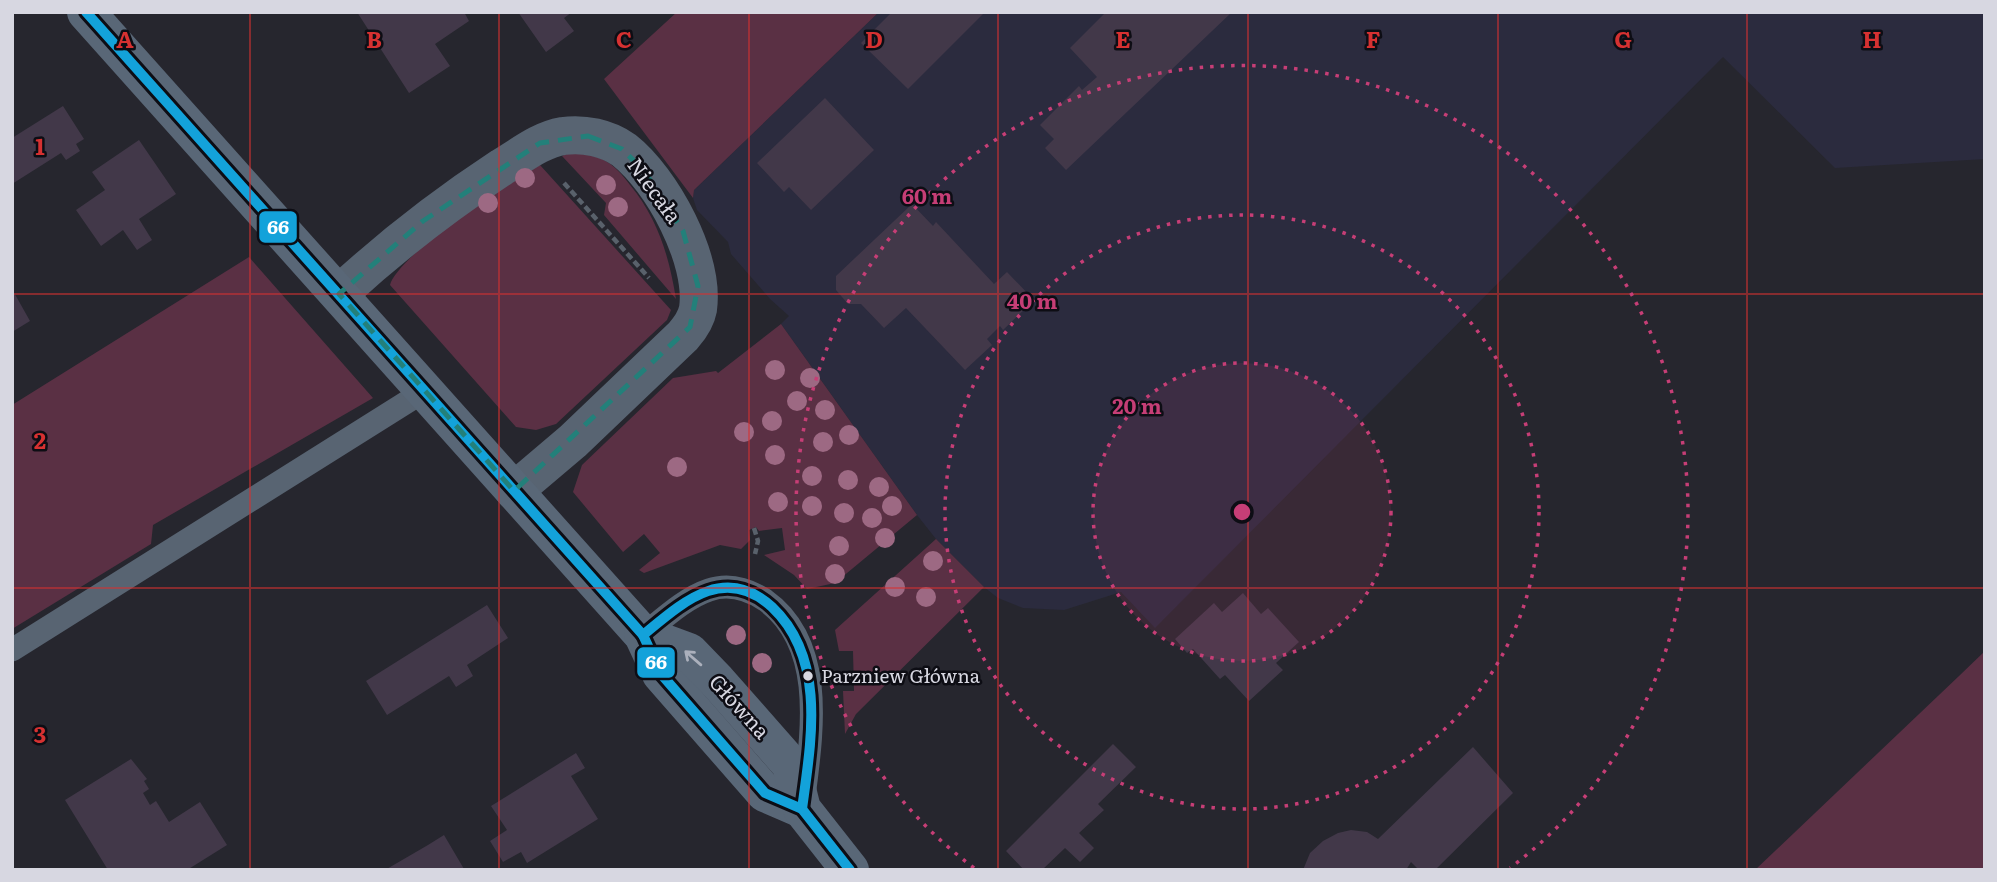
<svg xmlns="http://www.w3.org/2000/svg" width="1997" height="882" font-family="Literata,serif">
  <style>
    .built { fill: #2b2b3e }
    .green { fill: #5a3044 }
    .building { fill: #423849 }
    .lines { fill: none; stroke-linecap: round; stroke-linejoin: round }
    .path { stroke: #59616b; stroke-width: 4.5; stroke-dasharray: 7 3.5; stroke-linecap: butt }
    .lane { stroke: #586472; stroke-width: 23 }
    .street { stroke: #586472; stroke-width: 38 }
    .secondary { stroke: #596777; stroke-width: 38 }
    .bus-1-casing { stroke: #0d0d14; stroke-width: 16 }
    .bus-1 { stroke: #13a2da; stroke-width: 10 }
    .tree { fill: #9d6983 }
    .oneway { stroke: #abb0bc }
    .marked { fill: none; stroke: #23807a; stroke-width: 5; stroke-dasharray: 14 9; stroke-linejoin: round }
    .grid { fill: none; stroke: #d63131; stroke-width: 2; stroke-opacity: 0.55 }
    .ring { fill: none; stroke: #c63e76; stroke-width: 3.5; stroke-dasharray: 3.5 7 }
    .bus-dot { fill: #d7d7e1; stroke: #0d0d14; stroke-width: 2.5 }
    .labels { text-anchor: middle; stroke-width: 5; stroke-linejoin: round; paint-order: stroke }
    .bus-label { font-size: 19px; fill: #d7d7e1; stroke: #0d0d14; text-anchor: start }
    .street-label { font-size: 21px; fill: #d7d7e1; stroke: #0d0d14 }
    .grid-label { font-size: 23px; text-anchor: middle; font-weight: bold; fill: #d63131; stroke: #0d0d14; stroke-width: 5; stroke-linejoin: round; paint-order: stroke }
    .centre { fill: #c63e76; stroke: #0d0d14; stroke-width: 3.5 }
    .ring-label { font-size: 21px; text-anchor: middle; font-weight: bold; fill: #c63e76; stroke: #0d0d14; stroke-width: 5; stroke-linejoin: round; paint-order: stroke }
    .line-badge { stroke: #0d0d14; stroke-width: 2.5 }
    .badge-label { font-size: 19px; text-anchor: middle; font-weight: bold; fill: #fff }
  </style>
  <rect width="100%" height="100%" fill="#26262e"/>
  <polygon class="built" points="879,12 1985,12 1985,159 1835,168 1723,57 1155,628 1121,592 1064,610 1023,608 998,598 984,587 936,539 917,515 781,324 789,316 770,299 731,254 728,242 697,210 693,198 694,190"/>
  <g class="green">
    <polygon points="677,12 879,12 694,190 693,198 604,79"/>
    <path d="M571 152C581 154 593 155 602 159 614 165 622 174 630 185 658 219 669 256 676 299L604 215 606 203 562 156Z"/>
    <path d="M540 165 671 310 667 320 556 424 536 430 516 427 390 285C394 265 468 207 487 193 503 182 523 174 540 165Z"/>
    <polygon points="249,257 373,398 153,525 151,544 12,629 12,405"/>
    <polygon points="781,324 917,515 835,583 807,589 794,575 764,555 785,550 782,528 759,531 756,527 749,530 750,540 741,549 720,545 644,573 639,570 660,553 644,534 623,552 573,492 582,465 673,378 716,371 718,373"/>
    <polygon points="936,539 984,587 856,714 845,734 843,691 854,691 853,651 839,651 835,630"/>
    <polygon points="1985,651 1985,870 1755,870 1959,676"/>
  </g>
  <g class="building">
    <polygon points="357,12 464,12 469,21 435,44 450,66 409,93"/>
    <polygon points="518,12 572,12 564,18 574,31 546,52"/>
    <polygon points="892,12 985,12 908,89 861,43"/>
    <polygon points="1106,12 1232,12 1066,170 1045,148 1054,139 1040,125 1079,86 1082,90 1097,77 1070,48"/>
    <polygon points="825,98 874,150 811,210 789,187 784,192 757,163"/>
    <polygon points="63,106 84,139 76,144 80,151 66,160 61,153 12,184 12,138"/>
    <polygon points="139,140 176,194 139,219 152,240 137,250 123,230 101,246 76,210 105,190 92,172"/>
    <polygon points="912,204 933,226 936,222 994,284 1007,272 1034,300 1003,330 1000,326 987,339 992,345 965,370 906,308 884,328 861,304 848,304 836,290 836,276"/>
    <polygon points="12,289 30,321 12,332"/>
    <polygon points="1243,593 1261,614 1268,608 1299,642 1276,663 1283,670 1249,701 1225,675 1220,679 1193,649 1187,653 1175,639 1214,603 1222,612"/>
    <polygon points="487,605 508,638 467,665 473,676 456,687 449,676 387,715 366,681"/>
    <polygon points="1113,744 1136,767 1098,804 1104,810 1079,833 1094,848 1080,862 1065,848 1042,870 1024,870 1006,851"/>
    <polygon points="1473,747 1513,793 1435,870 1419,870 1411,862 1406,870 1303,870 1310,853 1323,841 1338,833 1351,830 1367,832 1378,839"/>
    <polygon points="576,753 585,768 571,776 598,819 527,863 521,852 503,862 490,841 507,830 491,806"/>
    <polygon points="131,759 147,779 144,781 149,789 143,793 150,805 156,801 169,822 200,802 227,845 187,870 108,870 65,800"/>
    <polygon points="444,835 464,869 385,870 428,845"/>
  </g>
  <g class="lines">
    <g class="path">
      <polyline points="564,183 649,278"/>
      <polyline points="754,528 758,541 755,554"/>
    </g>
    <g class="lane">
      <path d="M643 635C663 619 685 598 709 590 729 583 748 589 765 600 824 642 813 726 805 789"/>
      <polyline points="12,650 426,390"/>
    </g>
    <path class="street" d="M339 294C390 247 444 205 502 167 522 155 540 140 563 136 584 133 607 138 624 150 662 180 705 259 698 309 696 320 690 328 683 336L573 441 514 491"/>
    <g class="secondary">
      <polyline points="86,12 643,635 661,674 765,793 802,809"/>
      <polyline points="643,635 689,652 717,681 791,765 802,809 850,870"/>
    </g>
    <g class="bus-1-casing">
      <g id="bus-1">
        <polyline points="86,12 643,635 661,674 765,793 802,809 850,870"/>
        <path d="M643 635C682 603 724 563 772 607 827 659 811 742 802 809"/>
      </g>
    </g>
    <use href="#bus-1" class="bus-1"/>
  </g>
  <g class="tree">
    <circle cx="525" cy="178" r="10"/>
    <circle cx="606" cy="185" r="10"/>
    <circle cx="488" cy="203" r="10"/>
    <circle cx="618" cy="207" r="10"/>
    <circle cx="775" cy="370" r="10"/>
    <circle cx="810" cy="378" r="10"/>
    <circle cx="797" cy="401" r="10"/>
    <circle cx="825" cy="410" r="10"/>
    <circle cx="772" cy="421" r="10"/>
    <circle cx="744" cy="432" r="10"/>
    <circle cx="849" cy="435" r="10"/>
    <circle cx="823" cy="442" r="10"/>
    <circle cx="775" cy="455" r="10"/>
    <circle cx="677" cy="467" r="10"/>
    <circle cx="812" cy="476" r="10"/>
    <circle cx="848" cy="480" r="10"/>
    <circle cx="879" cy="487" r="10"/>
    <circle cx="778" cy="502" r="10"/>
    <circle cx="812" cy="506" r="10"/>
    <circle cx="892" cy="506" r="10"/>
    <circle cx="844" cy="513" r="10"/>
    <circle cx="872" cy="518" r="10"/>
    <circle cx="885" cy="538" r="10"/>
    <circle cx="839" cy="546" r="10"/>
    <circle cx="933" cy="561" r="10"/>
    <circle cx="835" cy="574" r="10"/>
    <circle cx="895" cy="587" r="10"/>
    <circle cx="926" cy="597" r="10"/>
    <circle cx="736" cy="635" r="10"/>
    <circle cx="762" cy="663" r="10"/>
  </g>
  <defs><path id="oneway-shaft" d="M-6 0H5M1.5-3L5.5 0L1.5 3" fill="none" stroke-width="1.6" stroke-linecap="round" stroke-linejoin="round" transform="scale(1.75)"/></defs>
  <use class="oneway" href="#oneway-shaft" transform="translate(693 658) rotate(-139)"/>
  <path class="marked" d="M588 136 622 149 644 171 683 231 698 286 690 327 514 491 339 294 423 221 540 143Z"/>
  <path class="grid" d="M250 12V870M499 12V870M749 12V870M998 12V870M1248 12V870M1498 12V870M1747 12V870M12 294H1985M12 588H1985"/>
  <circle cx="1242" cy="512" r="149" fill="#c63e76" fill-opacity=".12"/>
  <g class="ring">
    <circle cx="1242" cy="512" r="149"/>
    <circle cx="1242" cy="512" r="297"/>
    <path d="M974 868A446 446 0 1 1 1510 868"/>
  </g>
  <circle class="bus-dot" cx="808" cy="676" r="6"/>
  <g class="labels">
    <g class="bus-label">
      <text x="821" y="683">Parzniew Główna</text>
    </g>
    <g class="street-label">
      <text transform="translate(654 191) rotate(54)" y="7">Niecała</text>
      <text transform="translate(739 707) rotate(48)" y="7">Główna</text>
    </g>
  </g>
  <g class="grid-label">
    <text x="125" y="48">A</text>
    <text x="374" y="48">B</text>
    <text x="624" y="48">C</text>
    <text x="874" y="48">D</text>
    <text x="1123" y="48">E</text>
    <text x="1373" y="48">F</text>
    <text x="1623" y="48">G</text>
    <text x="1872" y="48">H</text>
    <text x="40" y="155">1</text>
    <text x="40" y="449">2</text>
    <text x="40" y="743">3</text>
  </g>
  <circle cx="1242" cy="512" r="10" class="centre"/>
  <g class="ring-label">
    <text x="927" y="204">60 m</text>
    <text x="1032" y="309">40 m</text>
    <text x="1137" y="414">20 m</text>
  </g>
  <g class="line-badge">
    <rect x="258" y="210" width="40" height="34" rx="7" fill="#13a2da"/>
    <rect x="636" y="646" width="40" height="33" rx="7" fill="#13a2da"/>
  </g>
  <g class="badge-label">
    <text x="278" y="234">66</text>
    <text x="656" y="669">66</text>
  </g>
  <rect width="1997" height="882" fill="none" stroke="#d7d7e1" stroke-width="28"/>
</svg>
